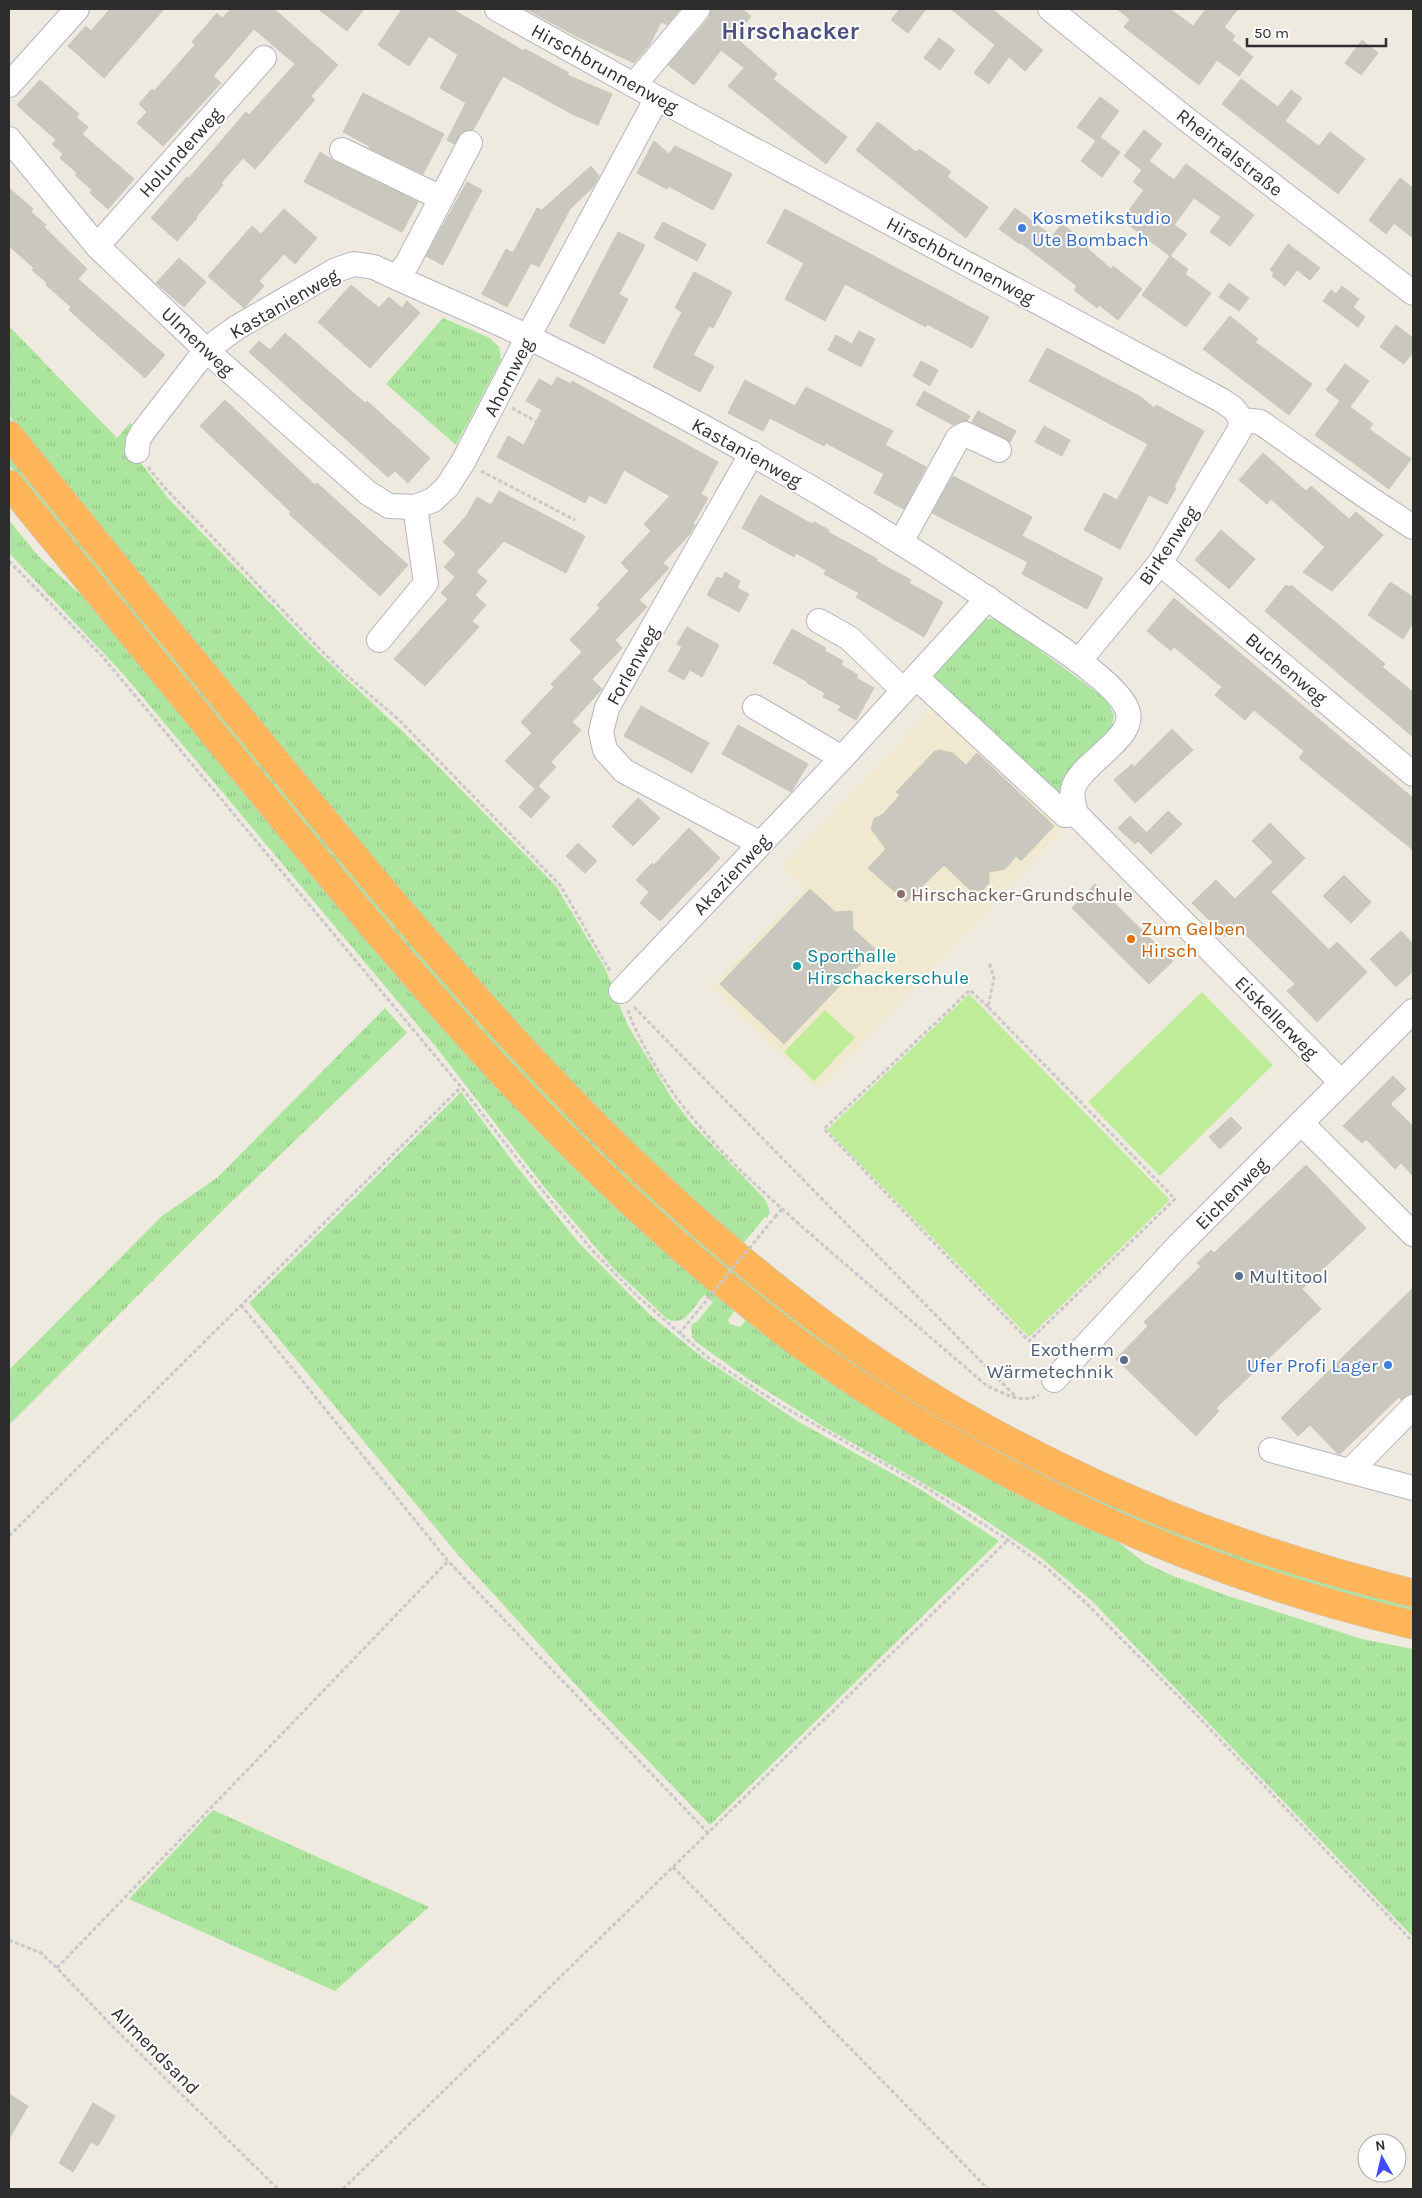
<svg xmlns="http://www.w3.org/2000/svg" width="1422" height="2198" font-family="Karla,sans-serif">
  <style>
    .education { fill: #f0e9d0 }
    .grass { fill: url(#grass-tufts) }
    .pitch { fill: #beec99 }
    .building { fill: #cac7bf; stroke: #cac6b9 }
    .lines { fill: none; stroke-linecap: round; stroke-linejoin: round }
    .minor-casing { stroke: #b3b4c0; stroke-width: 26 }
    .highway-casing { stroke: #c8c8c8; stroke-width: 29 }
    .path { stroke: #c8c8c8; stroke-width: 3; stroke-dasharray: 4 2.5; stroke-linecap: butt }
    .minor { stroke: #fff; stroke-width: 24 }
    .highway { stroke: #ffb65b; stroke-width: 28 }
    .path-bridge { stroke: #c8c8c8; stroke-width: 3; stroke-dasharray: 4 2.5; stroke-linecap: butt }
    .shop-dot { fill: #3f7fe0; stroke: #fff; stroke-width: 2 }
    .education-dot { fill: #8d6e63; stroke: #fff; stroke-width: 2 }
    .food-dot { fill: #e8710a; stroke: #fff; stroke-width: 2 }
    .culture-dot { fill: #0f9aa8; stroke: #fff; stroke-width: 2 }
    .service-dot { fill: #5c6f8a; stroke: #fff; stroke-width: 2 }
    .labels { text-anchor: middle; stroke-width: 4; stroke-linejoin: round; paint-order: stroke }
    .street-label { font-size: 19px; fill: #2d2d2d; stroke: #fff }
    .shop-label { font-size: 19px; fill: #366cbe; stroke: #fff; text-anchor: start }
    .education-label { font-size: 19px; fill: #785e54; stroke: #fff; text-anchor: start }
    .food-label { font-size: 19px; fill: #c56008; stroke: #fff; text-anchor: start }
    .culture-label { font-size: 19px; fill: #0d838f; stroke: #fff; text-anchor: start }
    .service-label { font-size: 19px; fill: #4e5e75; stroke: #fff; text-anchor: start }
    .district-label { font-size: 24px; font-weight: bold; fill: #4c4f7f; stroke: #fff }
  </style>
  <defs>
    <pattern id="grass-tufts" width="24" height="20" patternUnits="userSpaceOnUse" patternTransform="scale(1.25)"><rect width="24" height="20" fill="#ace59d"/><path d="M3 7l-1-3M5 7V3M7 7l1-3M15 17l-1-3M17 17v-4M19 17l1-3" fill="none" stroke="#94c588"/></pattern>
  </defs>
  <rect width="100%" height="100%" fill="#efeae0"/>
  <polygon class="education" points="935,705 1066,827 819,1090 711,987 804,888 781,867"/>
  <g class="grass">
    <polygon points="443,318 490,338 499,347 501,360 456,445 386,384"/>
    <path d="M9 326 117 438 130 423 138 433 137 458 168 498 321 655 416 744 556 886 605 968 627 1024 671 1097 692 1124 765 1199C768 1206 772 1211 767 1218L765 1217 742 1245 629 1143 467 972 31 444 9 415Z"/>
    <polygon points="9,455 357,881 445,983 566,1114 612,1161 709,1249 891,1385 1413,1606 1413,1611 1335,1591 1259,1568 1180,1539 1053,1483 976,1443 890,1393 760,1299 620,1177 490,1043 270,786 9,465"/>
    <path d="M9 520 39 557 92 605 736 1309 728 1320 730 1324 740 1327 747 1319 1080 1521 1117 1541 1145 1563 1171 1575 1228 1596 1362 1639 1413 1649V1937L1092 1601 1040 1557 970 1510 821 1425 748 1379 696 1342 692 1337 691 1326 694 1322 696 1323 713 1302 704 1295C693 1307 686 1327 667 1319L615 1270 545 1188 436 1047 125 676 9 553Z"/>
    <polygon points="997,618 1107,700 1114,715 1112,728 1064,778 1061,807 927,681 986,619"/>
    <polygon points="385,1008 407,1033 226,1207 9,1425 9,1370 162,1216 218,1177"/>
    <polygon points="461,1092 514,1163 578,1242 650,1315 702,1357 799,1422 920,1489 999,1541 710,1825 586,1696 459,1556 249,1303"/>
    <polygon points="213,1810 429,1907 335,1991 129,1899"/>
  </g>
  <g class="pitch">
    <polygon points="1202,992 1273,1065 1160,1176 1088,1102"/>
    <polygon points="969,994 1170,1200 1029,1337 827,1130"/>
    <polygon points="825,1010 855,1038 814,1081 784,1052"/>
  </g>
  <g class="building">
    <polygon points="110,9 164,9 104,78 68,46 86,26 91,31"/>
    <polygon points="231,9 274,9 338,65 311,96 315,100 255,169 243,158 221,183 223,185 196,217 197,218 177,241 151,218 187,177 189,178 246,112 249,115 295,64 254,29 213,76 221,83 163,146 137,123 147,112 139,104 152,89 154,91 195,45 192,42 217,13 222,18"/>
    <polygon points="318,9 364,9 347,31"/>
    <polygon points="402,9 452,9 524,51 525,49 569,73 567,75 612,94 598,125 572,114 503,76 473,130 462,132 454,144 447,140 466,103 440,88 458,55 429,36 409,66 378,45"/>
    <polygon points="526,9 680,9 667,25 661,22 650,44 634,63 578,37"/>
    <polygon points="711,9 742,9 751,16 735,37 777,74 773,79 847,137 826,164 728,86 744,68 721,50 694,85 668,65 709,18"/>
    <polygon points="900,9 926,9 908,33 891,20"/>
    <polygon points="951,9 992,9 1043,50 1025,71 1009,57 989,84 974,73 995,45"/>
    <polygon points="1117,9 1170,9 1193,26 1206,9 1238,9 1224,27 1235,36 1232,40 1253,57 1239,76 1217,60 1199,85 1124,27 1130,19"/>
    <polygon points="939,38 955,50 940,70 924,58"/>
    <polygon points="1362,40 1378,53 1361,75 1345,63"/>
    <polygon points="1241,79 1278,107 1291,90 1302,98 1285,121 1319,146 1330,132 1365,159 1338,194 1222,104"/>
    <polygon points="40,80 79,114 76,117 88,127 82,134 134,179 108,209 90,193 92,190 75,175 77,173 60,158 63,154 52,144 56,140 17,105"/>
    <polygon points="363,93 444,134 423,174 369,148 369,146 343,132"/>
    <polygon points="1100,97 1119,111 1100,137 1120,152 1102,177 1081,161 1096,141 1077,127"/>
    <polygon points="878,122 916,152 919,149 951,172 947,177 988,207 966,238 856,150"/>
    <polygon points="1144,130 1162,144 1149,161 1174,180 1186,164 1254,215 1230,246 1210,232 1221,217 1194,198 1174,225 1187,234 1170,256 1122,220 1144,190 1133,182 1142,170 1124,156"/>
    <polygon points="654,141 669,154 675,146 732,174 713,210 668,186 667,189 637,173"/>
    <polygon points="320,152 336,162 418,202 402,232 304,182"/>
    <polygon points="591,166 599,176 593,187 570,209 539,267 531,263 507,307 482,294 506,249 513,253 537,208 542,210"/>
    <polygon points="1400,178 1413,188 1413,238 1394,223 1386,234 1369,220"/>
    <polygon points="467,182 482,190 443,265 426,256"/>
    <polygon points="9,188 33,209 31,212 46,225 44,227 87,269 78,279 165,355 145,378 69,310 71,307 46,285 47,283 32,270 34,268 9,246"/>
    <polygon points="1015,208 1052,236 1062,224 1090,246 1088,249 1111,269 1113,266 1142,289 1118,320 1099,305 1097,308 1074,290 1077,286 1021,243 1020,244 999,229"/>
    <polygon points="284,209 317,238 295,264 284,254 259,281 264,286 244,308 208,276 252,226 261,234"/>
    <polygon points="785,209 989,317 972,348 927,324 926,327 845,284 825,321 785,299 804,263 767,243"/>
    <polygon points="663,222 706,244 697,261 654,238"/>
    <polygon points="618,232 645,245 619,294 628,299 604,344 569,326"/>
    <polygon points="1288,244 1320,268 1310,280 1297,270 1285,286 1272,276 1274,273 1270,270"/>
    <polygon points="1170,256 1188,269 1185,274 1211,293 1186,327 1142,295"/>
    <polygon points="179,258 206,282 184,307 156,283"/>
    <polygon points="694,272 732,292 713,328 709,326 693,355 714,366 700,392 653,367 682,312 675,308"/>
    <polygon points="1229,283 1249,298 1239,311 1219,297"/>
    <polygon points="351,285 379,308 389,297 402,308 407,301 420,313 370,368 318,322"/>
    <polygon points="1342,286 1359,299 1353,307 1365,317 1358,327 1323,301 1331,290 1336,294"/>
    <polygon points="1230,316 1258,339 1255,342 1312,384 1289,415 1203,349"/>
    <polygon points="1396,325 1413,338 1413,352 1404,364 1380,347"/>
    <polygon points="859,331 875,339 861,367 828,350 836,335 852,344"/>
    <polygon points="285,333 365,403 367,401 430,458 408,483 395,471 388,477 249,352 259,341 270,350"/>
    <polygon points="1047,348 1141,397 1154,408 1156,405 1204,431 1174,487 1176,488 1167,504 1149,495 1120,549 1084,530 1104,493 1117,500 1148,444 1029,381"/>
    <polygon points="921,361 938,370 930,386 913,376"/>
    <polygon points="1345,364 1369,381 1350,407 1373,424 1369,429 1411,459 1389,489 1315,435 1340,401 1326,390"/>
    <polygon points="557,377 571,384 572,381 718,462 701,494 708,498 693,524 695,525 689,535 663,563 669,568 639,600 647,607 615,640 622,648 592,679 602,689 572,722 581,730 551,762 556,767 538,786 550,797 531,818 519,807 535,789 505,761 532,733 521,722 554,687 551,684 582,652 570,640 600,608 597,605 629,571 621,563 651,531 644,524 670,496 624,470 606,504 589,495 585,503 497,457 508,436 524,445 542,410 526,401 539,379 552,386"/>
    <polygon points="745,380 795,406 806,387 893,431 885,445 926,467 904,509 874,493 884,474 826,443 824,446 770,418 763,431 728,413"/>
    <polygon points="924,391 970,416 967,421 953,425 916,405"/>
    <polygon points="225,400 315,485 317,483 408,565 380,596 289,514 291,512 200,426"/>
    <polygon points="978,411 1016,431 1010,442 972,422"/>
    <polygon points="1044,426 1070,440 1062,456 1035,442"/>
    <polygon points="1263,453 1306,491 1311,486 1349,519 1356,512 1383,535 1332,591 1303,572 1325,547 1271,499 1267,504 1239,480"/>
    <polygon points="953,476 1032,517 1022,536 1103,578 1087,609 1022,574 1028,562 932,513"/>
    <polygon points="499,491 585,536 566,573 504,541 476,572 487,581 475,595 486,605 472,621 479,627 425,686 394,659 448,599 441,593 455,577 444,567 456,554 443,542 467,515 477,497 491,505"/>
    <polygon points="760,495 812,524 814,522 829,530 828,532 877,559 876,561 911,580 909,583 943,602 924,637 856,597 859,593 824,574 826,570 796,553 794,557 742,528"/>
    <polygon points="1221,530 1255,559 1229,589 1195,560"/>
    <polygon points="725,572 740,581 737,588 749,594 739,612 707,595 717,577 722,579"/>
    <polygon points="1390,582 1413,597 1413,623 1403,639 1368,615"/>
    <polygon points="1286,585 1289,587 1291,585 1385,664 1382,667 1413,692 1413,737 1265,611"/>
    <polygon points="1174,598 1413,798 1413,850 1299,758 1304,751 1254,710 1245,720 1215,695 1222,687 1174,647 1171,651 1147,631"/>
    <polygon points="687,627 719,645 702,677 690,670 684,680 668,671 682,647 677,644"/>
    <polygon points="792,629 826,648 825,651 843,661 841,665 858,675 856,678 874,688 856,720 838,710 841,706 823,697 825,693 807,683 808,682 773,663"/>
    <polygon points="641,706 709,743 692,773 624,736"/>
    <polygon points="738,725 808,764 791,792 722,754"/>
    <polygon points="1172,729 1193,750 1135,803 1114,780 1132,764 1134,767"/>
    <polygon points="939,750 953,753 966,765 977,753 1054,826 1021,861 1016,856 1005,869 989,872 989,883 982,891 970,890 944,865 906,902 868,868 886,849 871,829 874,819 883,814 900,795 896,792 934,752"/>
    <polygon points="638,798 660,818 633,846 612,826"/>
    <polygon points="1168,811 1182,824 1151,854 1138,841 1135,844 1118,828 1130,816 1146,832 1141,838"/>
    <polygon points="1270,823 1305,858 1271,892 1329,950 1337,942 1367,972 1317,1022 1287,991 1295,984 1237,926 1226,937 1192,903 1216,880 1235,899 1273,862 1252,841"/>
    <polygon points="689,828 720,858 660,921 640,903 649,892 636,880 652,863 654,865"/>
    <polygon points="578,843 597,861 585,873 566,856"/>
    <polygon points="1344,875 1371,902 1351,923 1323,896"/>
    <polygon points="1095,884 1173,961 1149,984 1072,908"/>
    <polygon points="810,889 835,912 852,911 853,929 875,949 784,1044 720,984"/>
    <polygon points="1401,931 1413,944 1413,971 1396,987 1370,959"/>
    <polygon points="1393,1076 1406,1089 1390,1104 1413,1126 1413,1176 1401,1163 1395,1169 1366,1139 1362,1143 1343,1126"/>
    <polygon points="1231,1117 1242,1128 1220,1149 1209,1137"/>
    <polygon points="1306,1165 1366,1228 1302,1289 1321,1309 1216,1408 1219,1411 1196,1436 1116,1359 1148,1326 1144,1322 1201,1266 1197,1263 1211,1250 1214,1253"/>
    <polygon points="1413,1288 1413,1394 1409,1394 1401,1400 1399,1397 1340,1454 1337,1453 1310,1425 1298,1436 1281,1418"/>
    <polygon points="9,2094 28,2106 9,2139"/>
    <polygon points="93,2103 115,2116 98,2146 91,2142 73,2172 59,2163"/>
  </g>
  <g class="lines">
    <g class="minor-casing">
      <g id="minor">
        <polyline points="497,9 657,98 1221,400 1233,408 1242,420 1260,422 1364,495 1413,527"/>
        <polyline points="1050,9 1186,119 1413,293"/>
        <polyline points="9,85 77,9"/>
        <polyline points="634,85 698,9"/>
        <polyline points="9,139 97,246 206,350 368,493 389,506 415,507 433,500 447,487 463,462 528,337 657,98"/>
        <polyline points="342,150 441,198"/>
        <polyline points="97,246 264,58"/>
        <polyline points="396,277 407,264 470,143"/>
        <path d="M137 451 138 441 142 433 206 350 236 328 336 270 354 264 374 267C426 292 479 313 530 338 701 421 867 515 1023 623 1049 640 1116 682 1127 709 1139 738 1079 763 1073 789 1071 797 1074 806 1076 814L1341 1082"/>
        <polyline points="752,453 607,708 601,732 605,750 624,771 759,843"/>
        <polyline points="901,542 958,438 965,434 999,450"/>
        <polyline points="1160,563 1413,774"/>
        <polyline points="819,621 849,638 903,690"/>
        <polyline points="379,640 426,583 415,507"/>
        <polyline points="1079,661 1160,563 1239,431 1242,420"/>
        <polyline points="916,677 1065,815 1076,814"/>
        <polyline points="755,707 842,758"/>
        <polyline points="621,991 842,758 988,598"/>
        <polyline points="1301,1123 1413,1234"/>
        <polyline points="1054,1380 1177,1247 1413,1011"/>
        <polyline points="1271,1450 1413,1488"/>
        <polyline points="1350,1471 1413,1407"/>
      </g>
    </g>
    <g class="highway-casing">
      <g id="highway">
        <path d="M9 435C109 558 210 682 311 804 464 990 621 1172 814 1317 990 1450 1199 1541 1413 1593"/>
        <path d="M9 484C105 602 202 719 298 837 428 995 562 1150 720 1281 749 1304 777 1328 808 1350 990 1480 1195 1574 1413 1625"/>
      </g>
    </g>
    <g class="path">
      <polyline points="512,408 608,461"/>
      <polyline points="148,467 164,487 316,645 343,672 398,719 560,885 611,973"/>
      <polyline points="481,471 575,520"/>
      <polyline points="9,561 102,656 461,1087 538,1185 593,1251 636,1295 706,1356 777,1403 927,1488 1008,1540 1047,1568 1087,1604 1190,1708 1413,1942"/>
      <polyline points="634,1007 1016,1397"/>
      <polyline points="988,1007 970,990 824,1129 1029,1341 1175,1199 988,1007 994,978 989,962"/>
      <path d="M628 1010C633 1026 641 1040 649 1055 693 1134 764 1193 831 1252 883 1297 935 1341 987 1386 1004 1393 1021 1405 1039 1395"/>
      <polyline points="775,1217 782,1209"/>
      <polyline points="241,1305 448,1561 708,1833"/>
      <polyline points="679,1334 687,1324"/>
      <polyline points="9,1536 461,1087"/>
      <polyline points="673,1867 988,2189"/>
      <polyline points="9,1940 41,1953 57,1968 114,2028 278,2189"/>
      <polyline points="57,1968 448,1561"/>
      <polyline points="343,2189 1008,1540"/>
    </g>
    <use href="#minor" class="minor"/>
    <use href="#highway" class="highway"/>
    <polyline class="path-bridge" points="687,1324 775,1217"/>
  </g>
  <g class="shop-dot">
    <circle cx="1022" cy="228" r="5"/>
    <circle cx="1388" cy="1365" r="5"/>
  </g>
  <circle class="education-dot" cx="901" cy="894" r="5"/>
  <circle class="food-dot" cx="1131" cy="939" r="5"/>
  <circle class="culture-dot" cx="797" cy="966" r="5"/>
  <g class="service-dot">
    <circle cx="1239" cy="1276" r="5"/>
    <circle cx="1124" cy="1360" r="5"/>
  </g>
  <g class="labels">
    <g class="street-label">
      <text transform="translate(605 68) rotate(29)" y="7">Hirschbrunnenweg</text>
      <text transform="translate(180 152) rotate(-48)" y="7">Holunderweg</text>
      <text transform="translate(1230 152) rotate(38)" y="7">Rheintalstraße</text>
      <text transform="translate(961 260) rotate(28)" y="7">Hirschbrunnenweg</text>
      <text transform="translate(284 303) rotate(-30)" y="7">Kastanienweg</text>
      <text transform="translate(198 341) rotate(43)" y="7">Ulmenweg</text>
      <text transform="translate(508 377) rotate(-63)" y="7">Ahornweg</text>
      <text transform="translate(747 452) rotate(29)" y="7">Kastanienweg</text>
      <text transform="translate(1168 545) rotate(-56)" y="7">Birkenweg</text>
      <text transform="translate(632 665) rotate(-61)" y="7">Forlenweg</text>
      <text transform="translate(1287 668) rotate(40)" y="7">Buchenweg</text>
      <text transform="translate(731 874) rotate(-47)" y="7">Akazienweg</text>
      <text transform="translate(1277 1017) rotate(45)" y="7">Eiskellerweg</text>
      <text transform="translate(1231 1193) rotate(-45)" y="7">Eichenweg</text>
      <text transform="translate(156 2050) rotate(45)" y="7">Allmendsand</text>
    </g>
    <g class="shop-label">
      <text x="1032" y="224">Kosmetikstudio<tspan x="1032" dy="22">Ute Bombach</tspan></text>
      <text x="1378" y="1372" text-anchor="end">Ufer Profi Lager</text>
    </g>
    <g class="education-label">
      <text x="911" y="901">Hirschacker-Grundschule</text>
    </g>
    <g class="food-label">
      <text x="1141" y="935">Zum Gelben<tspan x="1141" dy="22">Hirsch</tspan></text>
    </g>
    <g class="culture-label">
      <text x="807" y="962">Sporthalle<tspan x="807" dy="22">Hirschackerschule</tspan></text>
    </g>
    <g class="service-label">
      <text x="1249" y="1283">Multitool</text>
      <text x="1114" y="1356" text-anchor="end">Exotherm<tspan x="1114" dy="22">Wärmetechnik</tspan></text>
    </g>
    <g class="district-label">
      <text x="790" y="39">Hirschacker</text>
    </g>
  </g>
  <rect width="1422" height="2198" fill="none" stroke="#2d2d2d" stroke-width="20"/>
  <g transform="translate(1382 2158) rotate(352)"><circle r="24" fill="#ffffff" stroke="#ababab"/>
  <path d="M0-4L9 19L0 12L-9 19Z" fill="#404cfb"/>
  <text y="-8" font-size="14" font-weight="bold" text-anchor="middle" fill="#2d2d2d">N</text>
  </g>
  <path d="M1247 38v8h139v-8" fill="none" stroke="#2d2d2d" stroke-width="2.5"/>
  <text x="1254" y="38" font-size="15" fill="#2d2d2d" stroke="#ffffff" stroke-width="4" paint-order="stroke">50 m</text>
</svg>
